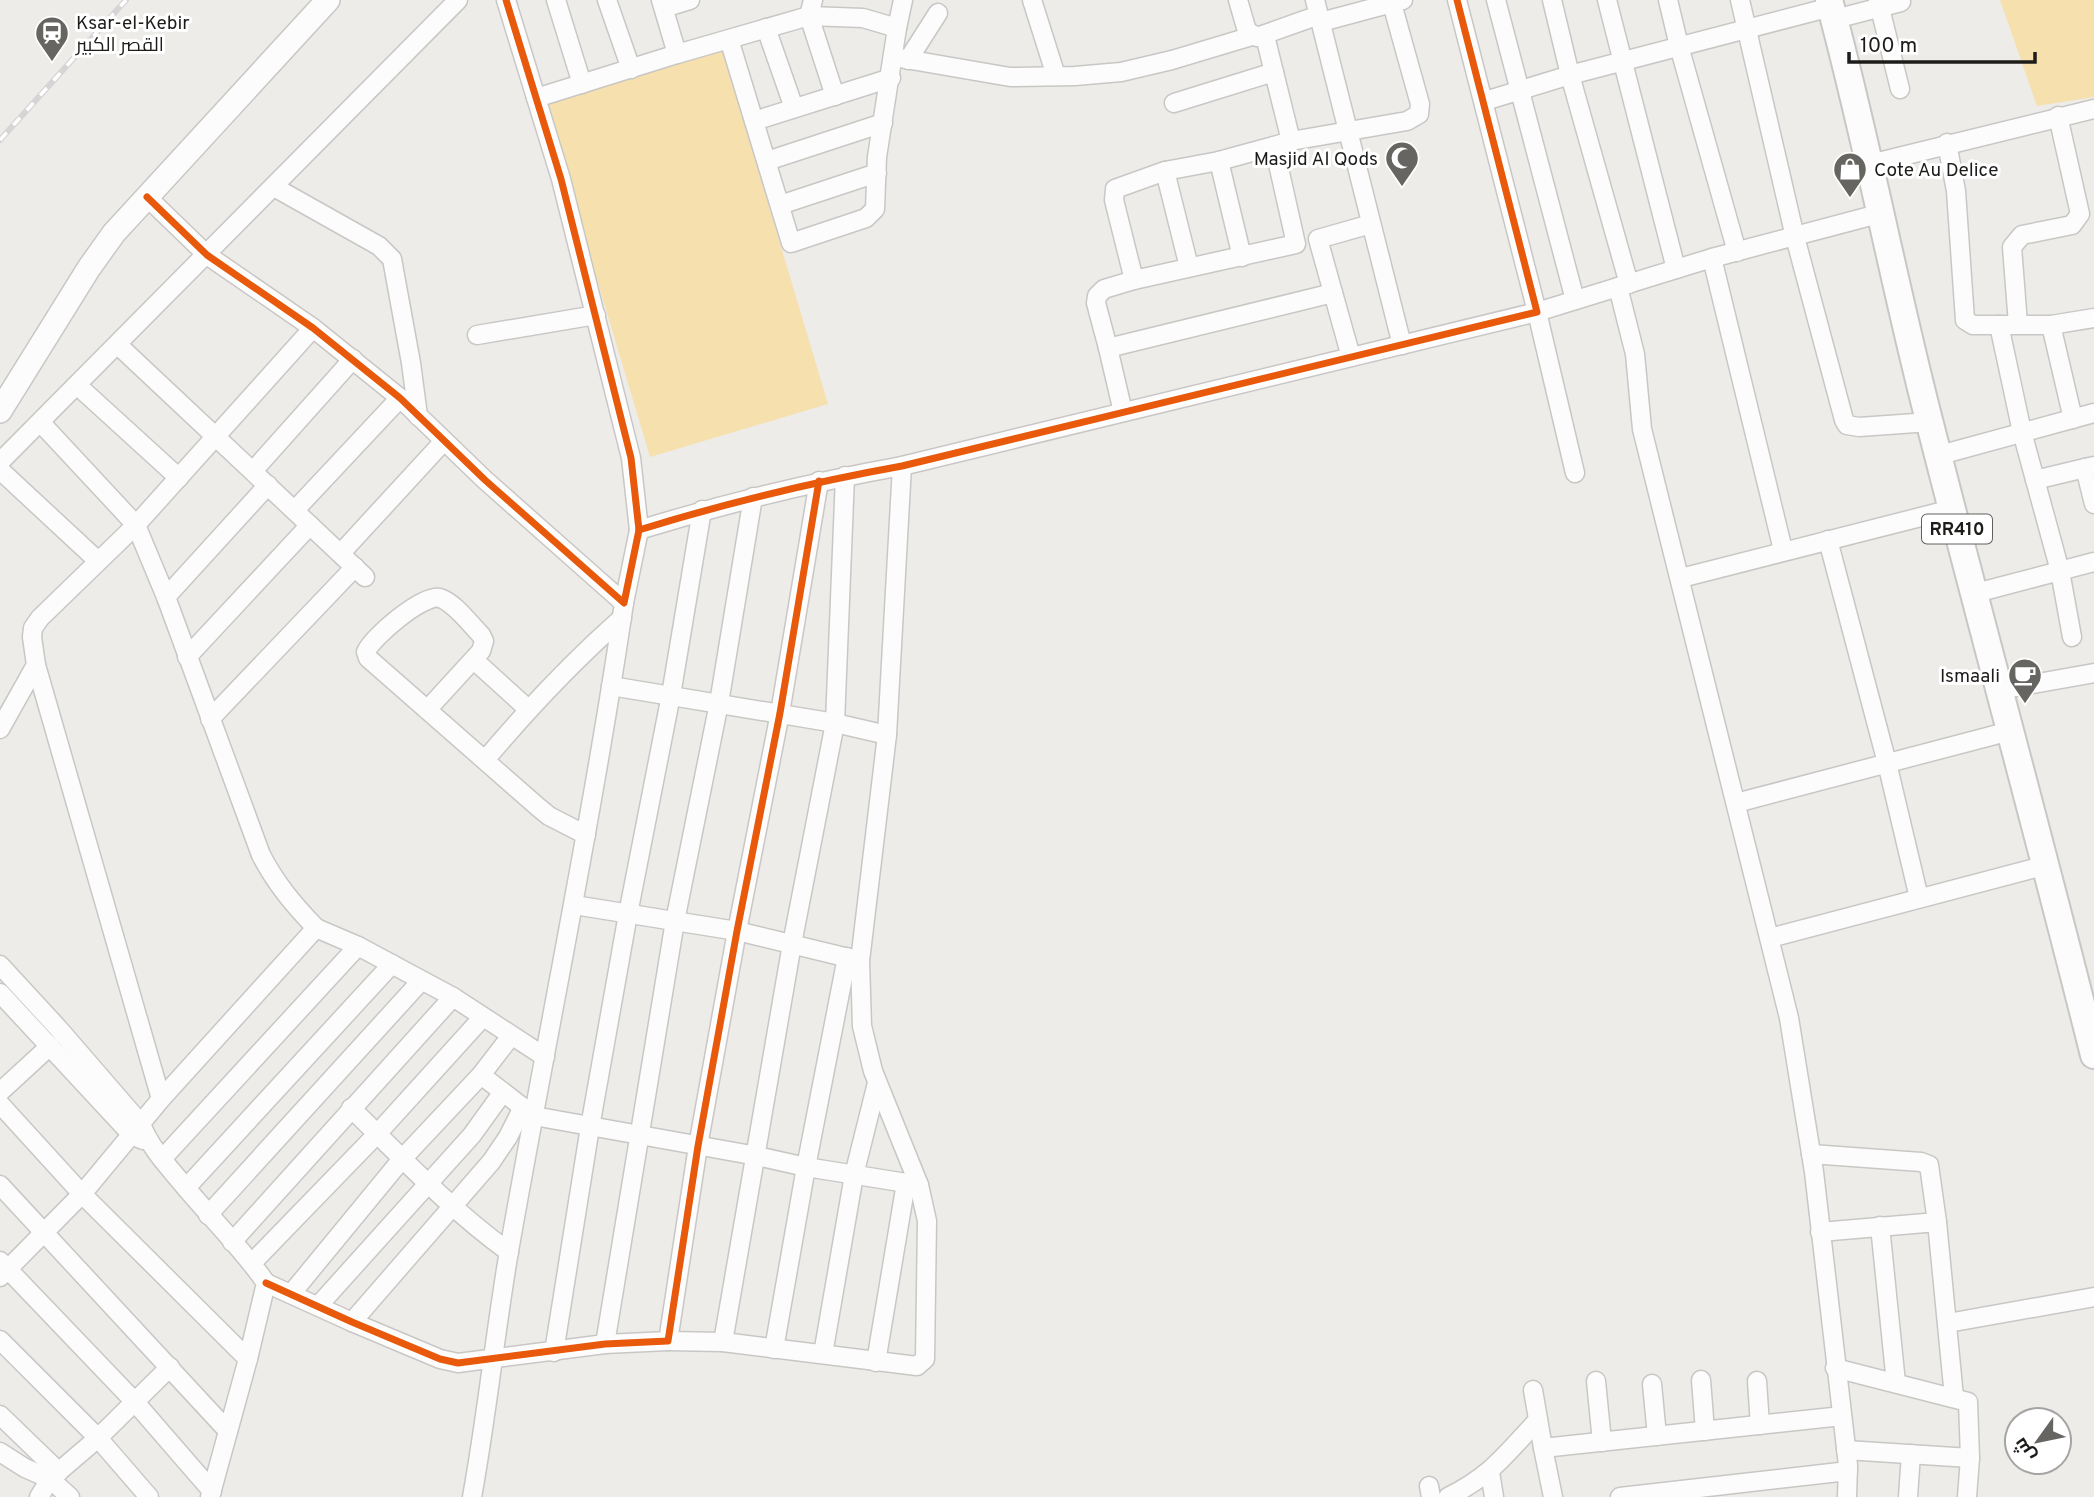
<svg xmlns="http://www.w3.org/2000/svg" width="2094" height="1497" font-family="Overpass,Cairo,sans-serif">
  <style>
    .green { fill: #f6e0ae }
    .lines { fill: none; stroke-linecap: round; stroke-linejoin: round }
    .minor-casing { stroke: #c9c7c5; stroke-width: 21 }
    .major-casing { stroke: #c9c7c5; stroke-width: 26 }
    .highway-casing { stroke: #c9c7c5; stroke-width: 30 }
    .minor { stroke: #fcfcfc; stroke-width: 18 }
    .major { stroke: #fcfcfc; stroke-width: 23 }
    .highway { stroke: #fcfcfc; stroke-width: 26 }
    .rail-casing { stroke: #d5d5d5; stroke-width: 6 }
    .rail { stroke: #fff; stroke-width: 3.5; stroke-dasharray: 10; stroke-linecap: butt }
    .cycleway-casing { stroke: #fff; stroke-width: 11 }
    .cycleway { stroke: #e8590c; stroke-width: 7 }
    .labels { text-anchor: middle; stroke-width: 6; stroke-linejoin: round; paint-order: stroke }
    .shield { fill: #fff; stroke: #61605f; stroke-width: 2 }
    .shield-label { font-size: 18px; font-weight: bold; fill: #1d1c1a }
    .poi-label { font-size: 19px; fill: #1d1c1a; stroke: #fff; text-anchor: start }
  </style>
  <rect width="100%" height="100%" fill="#eeece9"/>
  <g class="green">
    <polygon points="2000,0 2094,0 2094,97 2037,106"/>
    <polygon points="722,49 828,404 650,457 544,102"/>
  </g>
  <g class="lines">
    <g class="minor-casing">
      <g id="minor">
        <polyline points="556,0 582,84"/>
        <polyline points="607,0 631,69"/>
        <polyline points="661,0 677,54 729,39 791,243 866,218 875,209 877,157 897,28 863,18 809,16 729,39"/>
        <polyline points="813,0 809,16 835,96"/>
        <polyline points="1032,0 1056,76"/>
        <polyline points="1238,0 1247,31 1257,37 1319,15"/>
        <polyline points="1315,0 1402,345"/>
        <polyline points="1496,0 1575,300"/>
        <polyline points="1552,0 1570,75 1629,284"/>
        <polyline points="1607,0 1676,269"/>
        <polyline points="1668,0 1679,46 1737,252"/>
        <polyline points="1740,0 1795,237 1844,420 1847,425 1859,427 1930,422"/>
        <polyline points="1878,0 1900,89"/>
        <polyline points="664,8 690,0"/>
        <polyline points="1835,19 1901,2"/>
        <polyline points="1321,22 1403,0"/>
        <polyline points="766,28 794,108"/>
        <polyline points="897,28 903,0"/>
        <polyline points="1265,36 1291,141 1407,121 1419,114 1420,104 1391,0"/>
        <polyline points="894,57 1010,77 1075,76 1121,72 1172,60 1252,36"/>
        <polyline points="908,60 938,13"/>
        <polyline points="536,98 677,54"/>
        <polyline points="1485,101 1570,75 1831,7"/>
        <polyline points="1174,103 1274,72"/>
        <polyline points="754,121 891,78"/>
        <polyline points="1947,143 1956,191 1965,320 1973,325 2051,325"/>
        <polyline points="767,161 883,123"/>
        <polyline points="1219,161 1242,257"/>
        <polyline points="1870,164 2094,109"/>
        <polyline points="1165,171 1219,161 1274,146"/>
        <polyline points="274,187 379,246 392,259 411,363 418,416"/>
        <polyline points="147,197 207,255 313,328 400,398 485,480 624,603 639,530 631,458 561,179 506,0"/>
        <polyline points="780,205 877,173"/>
        <polyline points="1712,258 1783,550"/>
        <polyline points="1189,267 1165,171 1115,189 1114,200 1134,280 1296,244 1274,146 1291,141"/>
        <polyline points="1618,287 1635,354 1642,429 1789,1018 1814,1172 1848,1465 1847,1497"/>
        <polyline points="2018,324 2012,247 2022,235 2072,225 2080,214 2058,116"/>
        <polyline points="1999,325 2022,432 2060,571 2072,637"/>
        <polyline points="477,335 596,315"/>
        <polyline points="118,345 365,577"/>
        <polyline points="1108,348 1096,303 1097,296 1104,289 1134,280"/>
        <polyline points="1351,357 1318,239 1371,224"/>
        <polyline points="78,386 179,478"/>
        <polyline points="1123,412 1108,348 1333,293"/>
        <polyline points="2073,419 2051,325 2094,318"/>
        <polyline points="1940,455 2094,413"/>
        <polyline points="0,462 458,0"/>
        <polyline points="2094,466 2085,468 2094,504"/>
        <polyline points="0,470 98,561"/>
        <polyline points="253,471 353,359"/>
        <polyline points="1575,473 1537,312 1712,258 1882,213"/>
        <polyline points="2035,480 2085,468"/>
        <polyline points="295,510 400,398"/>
        <path d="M639 530C726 503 813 482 902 466L1537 312 1457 0"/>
        <polyline points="1828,540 1887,763 1919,898"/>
        <polyline points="341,553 444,441"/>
        <polyline points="1681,578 1952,509"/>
        <polyline points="1976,593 2094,562"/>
        <polyline points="166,597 268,485"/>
        <polyline points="187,657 310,525"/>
        <polyline points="474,660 528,709"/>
        <polyline points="611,686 835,723 887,735"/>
        <polyline points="1999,690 2094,673"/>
        <path d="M427 710 481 651 484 641 481 635C470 624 455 603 440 598 424 593 371 638 366 652L368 658 538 807 549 816 586 835"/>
        <polyline points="210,719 355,567"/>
        <polyline points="0,729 36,665"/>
        <path d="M485 760C528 709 572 662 622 618"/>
        <polyline points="1736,803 2010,731"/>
        <polyline points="574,905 737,931 857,960"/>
        <polyline points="316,928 358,946 453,997 545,1057"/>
        <polyline points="1770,938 2047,865"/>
        <path d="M0 965 58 1028 141 1124C150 1147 166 1164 181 1182 209 1216 242 1248 266 1283L248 1359 210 1497"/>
        <polyline points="0,993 133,1136 143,1140"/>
        <polyline points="481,1075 534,1116 757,1156 806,1167 919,1185"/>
        <polyline points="0,1092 50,1046"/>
        <polyline points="161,1099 36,665 32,637 33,628 40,618 136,525 313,328"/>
        <polyline points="0,1104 82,1194 248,1359"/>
        <path d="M351 1108C402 1158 451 1210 509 1252"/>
        <polyline points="1811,1154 1921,1162 1929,1165 1937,1222 1954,1397"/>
        <polyline points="162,1159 358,946"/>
        <polyline points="0,1185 228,1431"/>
        <polyline points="186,1188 392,964"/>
        <polyline points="208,1215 421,981"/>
        <polyline points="1880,1226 1896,1383"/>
        <polyline points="1820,1232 1937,1222"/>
        <polyline points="232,1242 453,997"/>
        <polyline points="0,1261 134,1401 212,1491"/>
        <polyline points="252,1263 377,1134 483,1017"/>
        <path d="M0 1277 82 1194 161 1099 316 928C294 905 276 884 261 855L166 597 136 525 41 423"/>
        <polyline points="266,1283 352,1322 440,1359 458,1363 605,1344 668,1341 698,1146 737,931 780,713 819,481"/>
        <polyline points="291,1294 402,1159 481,1075 511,1036"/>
        <polyline points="318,1306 472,1135 503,1092"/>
        <polyline points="352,1322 491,1162 508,1137 523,1107"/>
        <polyline points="1948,1323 2094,1297"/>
        <polyline points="0,1340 98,1438 149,1497"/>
        <polyline points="668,1341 723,1342 917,1366 925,1359 927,1221 919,1185 873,1071 862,1026 860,961 887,735 902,466"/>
        <polyline points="723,1342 792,944 835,723 845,476"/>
        <polyline points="605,1344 675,921 719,703 753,497"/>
        <polyline points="774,1349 806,1167 847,957"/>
        <polyline points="554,1352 590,1127 628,914 671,695 702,510"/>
        <polyline points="823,1354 854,1175 877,1083"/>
        <polyline points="876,1362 906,1183"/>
        <polyline points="1835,1368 1968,1402 1970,1458 1967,1497"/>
        <polyline points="1701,1380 1705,1431"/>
        <polyline points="1596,1381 1602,1442"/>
        <polyline points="1757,1381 1760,1425"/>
        <polyline points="1652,1384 1657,1436"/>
        <polyline points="1533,1390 1543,1448 1842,1416"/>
        <polyline points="0,1415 59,1472"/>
        <polyline points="1543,1448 1553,1497"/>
        <polyline points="1846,1450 1970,1458"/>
        <polyline points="0,1452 25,1468 50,1479 70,1497"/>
        <polyline points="1490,1472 1494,1497"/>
        <polyline points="1429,1486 1431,1497"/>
        <polyline points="39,1497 50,1479 98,1438 170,1367"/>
        <path d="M472 1497C487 1415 495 1333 509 1251 547 1035 592 820 624 603"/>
        <path d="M1448 1497C1492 1475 1505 1455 1538 1420"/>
        <polyline points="1620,1497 1848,1471"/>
        <polyline points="1908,1497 1911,1454"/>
      </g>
    </g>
    <g class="major-casing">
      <polyline id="major" points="0,411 89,268 114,233 328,0"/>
    </g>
    <g class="highway-casing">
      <path id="highway" d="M1829 0C1867 139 1893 281 1929 420 1983 632 2041 843 2094 1055"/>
    </g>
    <use href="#minor" class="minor"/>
    <use href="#major" class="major"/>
    <use href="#highway" class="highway"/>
    <g class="rail-casing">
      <polyline id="rail" points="0,140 126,0"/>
    </g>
    <use href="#rail" class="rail"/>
    <g class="cycleway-casing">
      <g id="cycleway">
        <polyline points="147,197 207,255 313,328 400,398 485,480 624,603 639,530 631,458 561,179 506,0"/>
        <path d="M639 530C726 503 813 482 902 466L1537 312 1457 0"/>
        <polyline points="266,1283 352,1322 440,1359 458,1363 605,1344 668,1341 698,1146 737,931 780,713 819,481"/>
      </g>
    </g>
    <use href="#cycleway" class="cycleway"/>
  </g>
  <defs>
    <g id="station-pin" transform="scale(1.75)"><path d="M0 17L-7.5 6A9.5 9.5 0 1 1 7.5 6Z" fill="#666562" stroke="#fff"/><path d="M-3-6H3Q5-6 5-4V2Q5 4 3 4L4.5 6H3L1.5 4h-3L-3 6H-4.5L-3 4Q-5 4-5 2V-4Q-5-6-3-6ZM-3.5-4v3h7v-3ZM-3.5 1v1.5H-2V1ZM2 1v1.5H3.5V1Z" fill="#fff"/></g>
    <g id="mosque-pin" transform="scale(1.75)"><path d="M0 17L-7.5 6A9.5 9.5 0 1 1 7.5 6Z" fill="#666562" stroke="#fff"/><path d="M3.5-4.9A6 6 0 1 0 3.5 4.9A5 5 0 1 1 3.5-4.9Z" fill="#fff"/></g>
    <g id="shop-pin" transform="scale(1.75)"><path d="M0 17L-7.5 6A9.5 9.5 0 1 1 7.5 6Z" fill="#666562" stroke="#fff"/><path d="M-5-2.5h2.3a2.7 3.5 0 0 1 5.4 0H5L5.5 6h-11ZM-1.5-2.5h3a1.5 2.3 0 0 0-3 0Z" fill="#fff"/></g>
    <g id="cafe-pin" transform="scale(1.75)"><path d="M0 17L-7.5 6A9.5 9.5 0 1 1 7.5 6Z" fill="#666562" stroke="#fff"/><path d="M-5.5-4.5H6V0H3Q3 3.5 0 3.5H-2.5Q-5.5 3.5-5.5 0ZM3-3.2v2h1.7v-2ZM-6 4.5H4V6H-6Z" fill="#fff"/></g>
  </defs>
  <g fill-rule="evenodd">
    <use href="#station-pin" x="52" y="33"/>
    <use href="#mosque-pin" x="1402" y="158"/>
    <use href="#shop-pin" x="1850" y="169"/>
    <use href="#cafe-pin" x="2025" y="675"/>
  </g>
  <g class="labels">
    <rect class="shield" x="1922" y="514.5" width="70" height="29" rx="5"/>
    <g class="shield-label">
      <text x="1957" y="535">RR410</text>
    </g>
    <g class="poi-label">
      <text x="76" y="29">Ksar-el-Kebir<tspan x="76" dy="22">القصر الكبير</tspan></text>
      <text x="1378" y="165" text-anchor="end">Masjid Al Qods</text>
      <text x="1874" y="176">Cote Au Delice</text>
      <text x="2000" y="682" text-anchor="end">Ismaali</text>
    </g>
  </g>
  <g transform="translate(2038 1441) rotate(237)"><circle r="33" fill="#ffffff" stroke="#a5a4a3" stroke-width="2"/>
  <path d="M0-5L12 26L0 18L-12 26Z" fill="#666562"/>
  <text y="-10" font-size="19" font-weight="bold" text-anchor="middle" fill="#1d1c1a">ش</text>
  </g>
  <path d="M1849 52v10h186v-10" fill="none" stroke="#1d1c1a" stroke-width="3.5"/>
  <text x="1860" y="52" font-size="21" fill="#1d1c1a" stroke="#ffffff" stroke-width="5" paint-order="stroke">100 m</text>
</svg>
